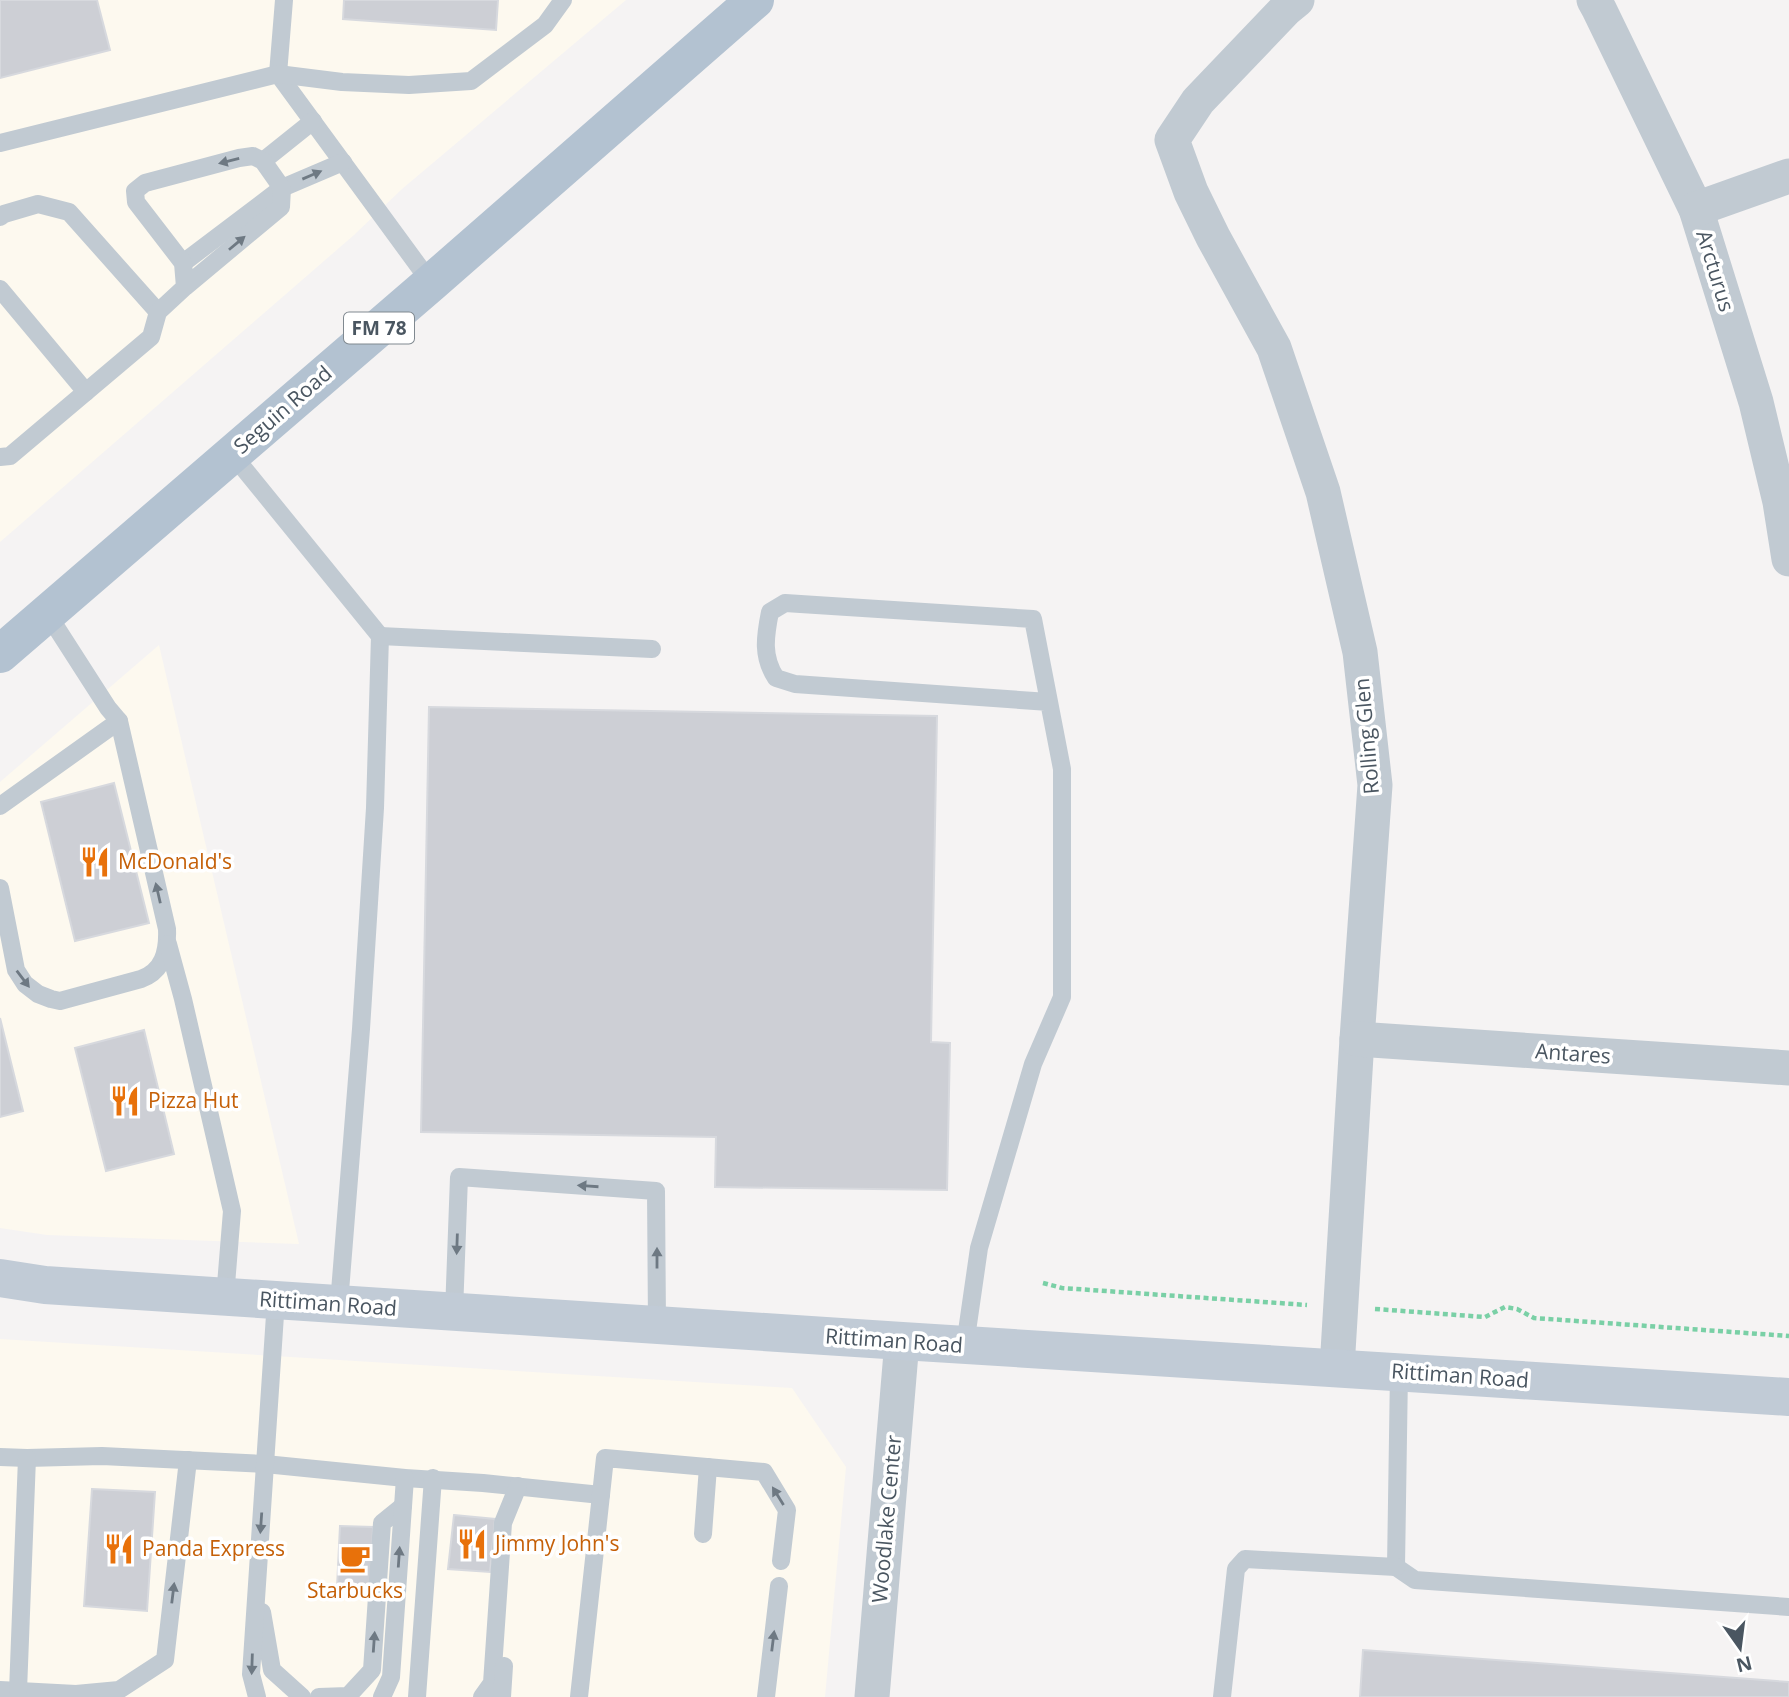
<svg xmlns="http://www.w3.org/2000/svg" width="1789" height="1697" font-family="'Open Sans',sans-serif">
  <style>
    .commercial { fill: #fdf9ef }
    .building { fill: #cdcfd5; stroke: #d7d9de; stroke-width: 2 }
    .lines { fill: none; stroke-linecap: round; stroke-linejoin: round }
    .path { stroke: #7ad0a6; stroke-width: 4.5; stroke-dasharray: 5 3.5; stroke-linecap: butt }
    .service { stroke: #c1cad2; stroke-width: 18 }
    .minor { stroke: #c1cad2; stroke-width: 35 }
    .secondary { stroke: #c1cbd6; stroke-width: 38 }
    .primary { stroke: #b3c2d1; stroke-width: 38 }
    .oneway { fill: #6e7983 }
    .labels { text-anchor: middle; stroke-width: 7; stroke-linejoin: round; paint-order: stroke }
    .shield { fill: #fff; stroke: #808990; stroke-width: 2 }
    .shield-label { font-size: 19px; font-weight: bold; fill: #4a5661 }
    .street-label { font-size: 21px; fill: #4a5661; stroke: #fff }
    .food-label { font-size: 21px; fill: #c56008; stroke: #fff; text-anchor: start }
  </style>
  <rect width="100%" height="100%" fill="#f5f3f3"/>
  <g class="commercial">
    <polygon points="0,0 626,0 402,189 354,235 0,542"/>
    <polygon points="159,645 299,1244 47,1235 0,1228 0,782"/>
    <polygon points="0,1339 792,1388 846,1467 825,1697 0,1697"/>
  </g>
  <g class="building">
    <polygon points="0,0 97,0 110,50 0,78"/>
    <polygon points="344,0 498,0 496,30 343,19"/>
    <polygon points="429,707 937,716 931,1042 950,1043 947,1190 715,1187 716,1137 421,1132"/>
    <polygon points="114,783 149,923 75,941 41,802"/>
    <polygon points="0,1018 23,1111 0,1117"/>
    <polygon points="144,1030 174,1154 106,1171 75,1048"/>
    <polygon points="92,1489 155,1492 147,1611 84,1606"/>
    <polygon points="454,1515 495,1519 490,1572 448,1569"/>
    <polygon points="340,1526 373,1527 371,1589 337,1588"/>
    <polygon points="1363,1650 1789,1682 1789,1697 1360,1697"/>
  </g>
  <g class="lines">
    <g class="path">
      <polyline points="1043,1283 1062,1288 1307,1305"/>
      <polyline points="1375,1309 1485,1317 1505,1307 1517,1309 1534,1318 1789,1336"/>
    </g>
    <g class="service">
      <polyline points="284,0 278,74 431,283"/>
      <polyline points="0,143 278,74 342,82 409,85 471,81 545,25 563,0"/>
      <polyline points="263,161 313,121"/>
      <polyline points="0,217 4,214 38,204 69,212 158,312"/>
      <polyline points="183,263 282,188 343,162"/>
      <polyline points="0,289 86,392"/>
      <polyline points="232,454 380,636 375,808 361,1029 339,1304"/>
      <polyline points="0,457 10,456 151,337 158,312 185,287 281,207 282,188 263,161 253,156 239,158 145,183 135,191 136,202 183,263 185,287"/>
      <polyline points="380,636 652,649"/>
      <polyline points="0,806 119,721"/>
      <path d="M0 888 16 970 25 984 38 994 51 999 60 1001 141 979C163 971 168 952 167 929L119 721 108 708 47 613"/>
      <polyline points="168,944 183,999 232,1211 225,1297"/>
      <polyline points="454,1312 459,1177 656,1191 657,1325"/>
      <path d="M965 1345 979 1248 1033 1064 1062 997V769L1033 619 785 603 770 612C765 637 762 657 776 678L795 684 1049 702"/>
      <polyline points="1399,1372 1396,1567 1415,1580 1789,1607"/>
      <polyline points="0,1457 27,1458 102,1456 265,1464 405,1478 483,1483 601,1495"/>
      <polyline points="703,1534 708,1467"/>
      <polyline points="262,1612 272,1670 302,1697"/>
      <polyline points="0,1690 76,1694 119,1690 165,1660 188,1460"/>
      <polyline points="18,1691 27,1458"/>
      <polyline points="257,1697 251,1674 276,1300"/>
      <polyline points="319,1697 348,1696 372,1670 382,1523 403,1506"/>
      <polyline points="382,1697 391,1677 405,1478"/>
      <polyline points="417,1697 433,1478"/>
      <polyline points="482,1697 492,1683 503,1523 518,1486"/>
      <polyline points="502,1697 504,1666"/>
      <polyline points="579,1697 605,1458 764,1472 787,1510 781,1561"/>
      <polyline points="766,1697 779,1586"/>
      <polyline points="1222,1697 1236,1569 1245,1559 1396,1567"/>
    </g>
    <g class="minor">
      <polyline points="1297,0 1286,9 1198,101 1172,140 1191,192 1213,237 1274,348 1323,492 1360,652 1375,785 1357,1039 1337,1368"/>
      <polyline points="1594,0 1599,9 1696,209 1756,402 1780,502 1789,559"/>
      <polyline points="1696,209 1789,176"/>
      <polyline points="1357,1039 1789,1068"/>
      <polyline points="872,1697 902,1341"/>
    </g>
    <polyline class="secondary" points="0,1278 45,1285 902,1341 1789,1397"/>
    <polyline class="primary" points="0,654 431,283 755,0"/>
  </g>
  <defs><path id="oneway-solid" d="M-6-.8H1V-3.2L6.5 0L1 3.2V.8H-6Z" transform="scale(1.75)"/></defs>
  <g class="oneway">
    <use href="#oneway-solid" transform="translate(229 161) rotate(166)"/>
    <use href="#oneway-solid" transform="translate(312 175) rotate(-23)"/>
    <use href="#oneway-solid" transform="translate(237 243) rotate(-40)"/>
    <use href="#oneway-solid" transform="translate(158 893) rotate(-103)"/>
    <use href="#oneway-solid" transform="translate(23 979) rotate(53)"/>
    <use href="#oneway-solid" transform="translate(588 1186) rotate(-176)"/>
    <use href="#oneway-solid" transform="translate(457 1244) rotate(92)"/>
    <use href="#oneway-solid" transform="translate(657 1258) rotate(-90)"/>
    <use href="#oneway-solid" transform="translate(778 1496) rotate(-122)"/>
    <use href="#oneway-solid" transform="translate(261 1523) rotate(94)"/>
    <use href="#oneway-solid" transform="translate(399 1557) rotate(-86)"/>
    <use href="#oneway-solid" transform="translate(173 1593) rotate(-83)"/>
    <use href="#oneway-solid" transform="translate(773 1641) rotate(-83)"/>
    <use href="#oneway-solid" transform="translate(374 1642) rotate(-86)"/>
    <use href="#oneway-solid" transform="translate(252 1664) rotate(92)"/>
  </g>
  <defs>
    <g id="restaurant-bare" transform="scale(2.415)"><path d="M-5-6h1v4h1v-4h1v4h1v-4h1v5L-1.5 .5V6h-2V.5L-5-1ZM5-6V6H3V1.5H1.5Q1.5-4 5-6Z" fill="#e8710a" stroke="#fff" stroke-width="2.5" paint-order="stroke"/></g>
    <g id="cafe-bare" transform="scale(2.415)"><path d="M-5.5-4.5H6V0H3Q3 3.5 0 3.5H-2.5Q-5.5 3.5-5.5 0ZM3-3.2v2h1.7v-2ZM-6 4.5H4V6H-6Z" fill="#e8710a" stroke="#fff" stroke-width="2.5" paint-order="stroke"/></g>
  </defs>
  <g fill-rule="evenodd">
    <use href="#restaurant-bare" x="95" y="862"/>
    <use href="#restaurant-bare" x="125" y="1101"/>
    <use href="#restaurant-bare" x="472" y="1544"/>
    <use href="#restaurant-bare" x="119" y="1549"/>
    <use href="#cafe-bare" x="355" y="1558"/>
  </g>
  <g class="labels">
    <rect class="shield" x="344" y="312.5" width="70" height="31" rx="5"/>
    <g class="shield-label">
      <text x="379" y="335">FM 78</text>
    </g>
    <g class="street-label">
      <text transform="translate(1715 271) rotate(73)" y="7">Arcturus</text>
      <text transform="translate(283 410) rotate(-41)" y="7">Seguin Road</text>
      <text transform="translate(1367 736) rotate(-95)" y="7">Rolling Glen</text>
      <text transform="translate(1573 1054) rotate(4)" y="7">Antares</text>
      <text transform="translate(328 1304) rotate(4)" y="7">Rittiman Road</text>
      <text transform="translate(894 1341) rotate(4)" y="7">Rittiman Road</text>
      <text transform="translate(1460 1376) rotate(4)" y="7">Rittiman Road</text>
      <text transform="translate(887 1519) rotate(-85)" y="7">Woodlake Center</text>
    </g>
    <g class="food-label">
      <text x="118" y="869">McDonald's</text>
      <text x="148" y="1108">Pizza Hut</text>
      <text x="495" y="1551">Jimmy John's</text>
      <text x="142" y="1556">Panda Express</text>
      <text x="355" y="1598" text-anchor="middle">Starbucks</text>
    </g>
  </g>
  <g transform="translate(1740 1648) rotate(166)" stroke="#ffffff" stroke-width="5" paint-order="stroke">
  <path d="M0-5L12 26L0 18L-12 26Z" fill="#4a5661"/>
  <text y="-10" font-size="19" font-weight="bold" text-anchor="middle" fill="#4a5661">N</text>
  </g>
</svg>
